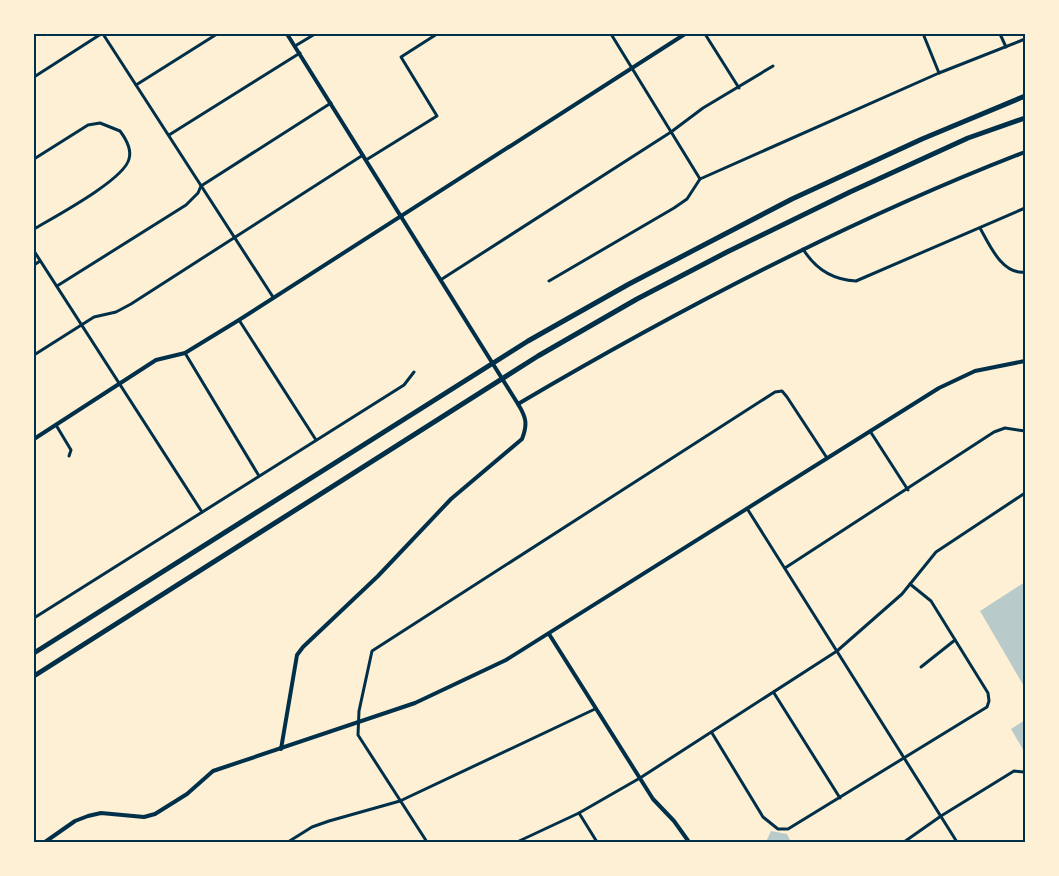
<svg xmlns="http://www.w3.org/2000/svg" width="1059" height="876" font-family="Literata,serif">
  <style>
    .green { fill: #b9caca }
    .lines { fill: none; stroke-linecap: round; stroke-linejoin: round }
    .minor { stroke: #003049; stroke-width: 3 }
    .tertiary { stroke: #003049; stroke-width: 4 }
    .secondary { stroke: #003049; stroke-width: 4 }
    .motorway { stroke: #003049; stroke-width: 5 }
    .neatline { fill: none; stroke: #003049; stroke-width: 2 }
  </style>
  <rect width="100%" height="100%" fill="#fdf0d5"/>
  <g class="green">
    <polygon points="1025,582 1025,688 980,611"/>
    <polygon points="1025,720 1025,753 1011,729"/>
    <polygon points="771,831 787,834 791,842 766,842"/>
  </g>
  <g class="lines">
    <g class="minor">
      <polyline points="103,34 273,297"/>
      <polyline points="611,34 700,179"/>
      <polyline points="705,34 739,88"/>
      <polyline points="1000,34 1006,47"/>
      <polyline points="924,36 939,73"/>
      <polyline points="295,46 315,34"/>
      <polyline points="34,77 101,34"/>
      <polyline points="136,85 217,34"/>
      <polyline points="169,135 300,53"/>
      <path d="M34 159 88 125 100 123 120 131C126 139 132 149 129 159 124 180 54 217 34 229"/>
      <polyline points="366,160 437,116 401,57 437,34"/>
      <polyline points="700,179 939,73 1025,39"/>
      <path d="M980 228C989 244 1002 275 1025 272"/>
      <path d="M803 249C816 270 833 280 856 281L1025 208"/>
      <polyline points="34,251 202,512"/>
      <polyline points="34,265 40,261"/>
      <polyline points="442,279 671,132 703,108 773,66"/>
      <polyline points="549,281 674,208 687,199 700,179"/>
      <polyline points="57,286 186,205 198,193 201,186 331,103"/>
      <polyline points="239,320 316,440"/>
      <polyline points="185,353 259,476"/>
      <polyline points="34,355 94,317 116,312 131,304 363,155"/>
      <polyline points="56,425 71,450 69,456"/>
      <polyline points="870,431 908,490"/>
      <polyline points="748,510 957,842"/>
      <polyline points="785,568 994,432 1005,428 1025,431"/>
      <polyline points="34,618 404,385 414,372"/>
      <polyline points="921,667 955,640"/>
      <polyline points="774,693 840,798"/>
      <polyline points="712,733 763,817 778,829 788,829 987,707 989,701 988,693 931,601 910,584"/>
      <polyline points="579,813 597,842"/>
      <polyline points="288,842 312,827 329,821 400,801 595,709"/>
      <polyline points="427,842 358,735 359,711 372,651 775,392 782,391 787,397 827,458"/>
      <polyline points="517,842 579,813 640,778 837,651 902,594 936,552 1025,493"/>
      <polyline points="904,842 941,816 1014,771 1024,772 1025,774"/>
    </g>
    <g class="tertiary">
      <polyline points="34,439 156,360 185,353 239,320 685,34"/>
      <polyline points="549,634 653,799 674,821 689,842"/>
      <path d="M281 749 297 655 303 647 378 576 451 499 522 439C528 424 526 417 518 404"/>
      <polyline points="45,842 75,821 88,816 101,813 144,817 155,814 187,794 213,771 415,703 506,660 939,388 975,371 1025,361"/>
    </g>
    <path class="secondary" d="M287 34 518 404C681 308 849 220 1025 152"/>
    <g class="motorway">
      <polyline points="34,653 528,341 629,284 792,199 922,139 1025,96"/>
      <polyline points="34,676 538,356 637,299 727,252 850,192 968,138 1025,118"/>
    </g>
  </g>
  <rect width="1059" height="876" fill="none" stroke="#fdf0d5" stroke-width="70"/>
  <rect x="35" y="35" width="989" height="806" class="neatline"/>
</svg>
